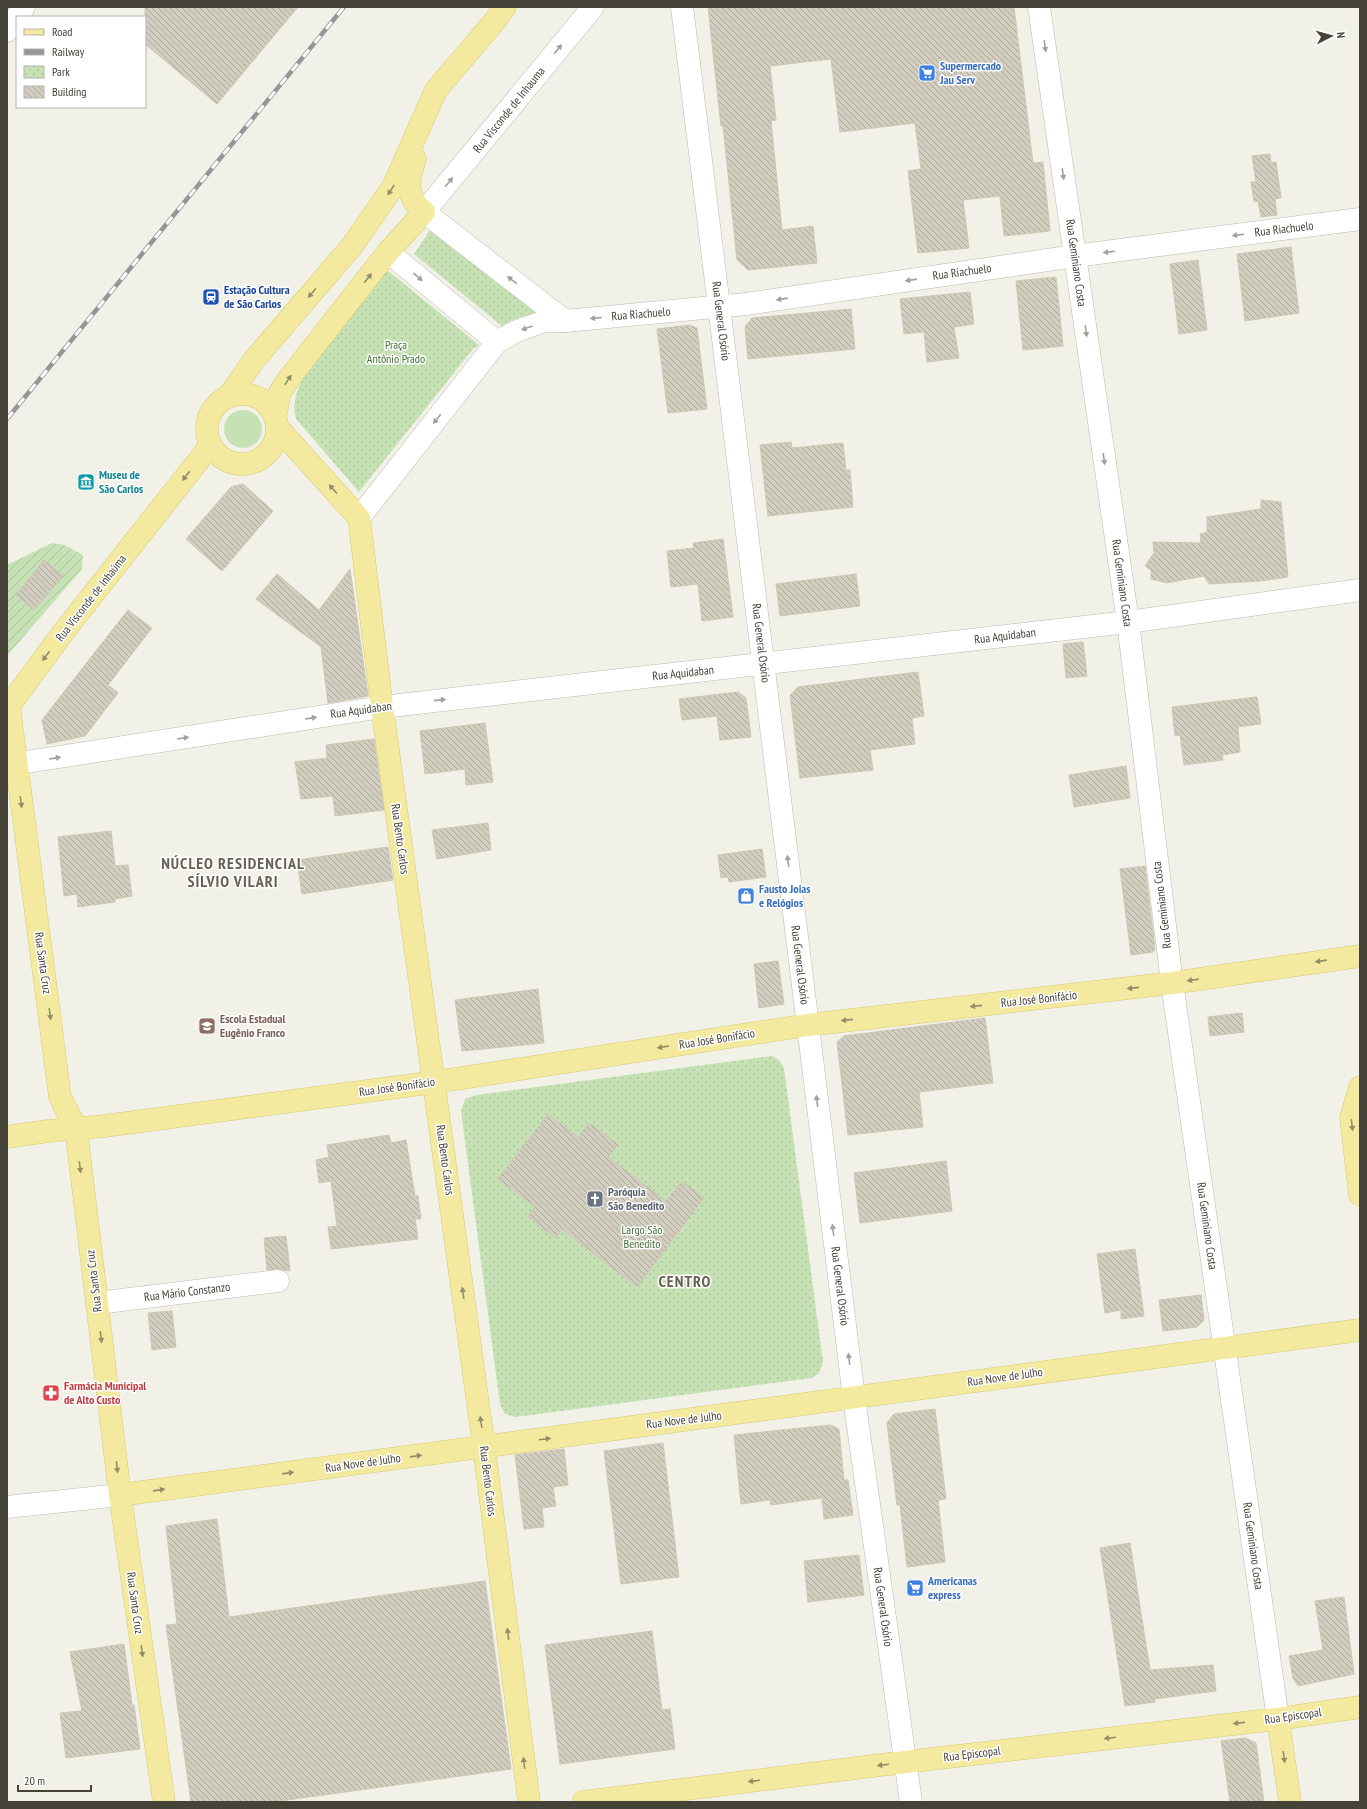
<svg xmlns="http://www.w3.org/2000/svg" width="1367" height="1809" font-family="'PT Sans Narrow',sans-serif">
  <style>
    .grass { fill: #c6e2b5 }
    .park { fill: url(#park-dots) }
    .garden { fill: url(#garden-furrows) }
    .building { fill: url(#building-back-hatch); stroke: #ccc7b3 }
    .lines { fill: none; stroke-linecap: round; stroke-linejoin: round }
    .minor-casing { stroke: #bcbaac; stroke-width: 23 }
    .major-casing { stroke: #d7ca71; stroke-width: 23 }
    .minor { stroke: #fff; stroke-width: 22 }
    .major { stroke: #f3eaa0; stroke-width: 22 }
    .rail-casing { stroke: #969696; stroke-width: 4.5 }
    .rail { stroke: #fff; stroke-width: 3; stroke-dasharray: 9; stroke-linecap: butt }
    .oneway { fill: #a2a09b }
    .oneway2 { fill: #938e66 }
    .labels { text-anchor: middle; stroke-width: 3; stroke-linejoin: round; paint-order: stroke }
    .shop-label { font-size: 12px; font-weight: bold; fill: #366cbe; stroke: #fff; text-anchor: start }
    .street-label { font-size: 12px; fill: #454237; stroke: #fff }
    .transit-label { font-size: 12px; font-weight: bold; fill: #164399; stroke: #fff; text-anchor: start }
    .park-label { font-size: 12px; fill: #3e7031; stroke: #fff }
    .culture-label { font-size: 12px; font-weight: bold; fill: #0d838f; stroke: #fff; text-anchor: start }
    .education-label { font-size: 12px; font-weight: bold; fill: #785e54; stroke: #fff; text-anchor: start }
    .worship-label { font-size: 12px; font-weight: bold; fill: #5b616d; stroke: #fff; text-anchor: start }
    .health-label { font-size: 12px; font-weight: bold; fill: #be3a42; stroke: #fff; text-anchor: start }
    .district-label { font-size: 16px; font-weight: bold; letter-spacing: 1px; fill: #666150; stroke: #fff }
  </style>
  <defs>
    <pattern id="park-dots" width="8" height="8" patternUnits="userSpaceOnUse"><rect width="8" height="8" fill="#c6e2b5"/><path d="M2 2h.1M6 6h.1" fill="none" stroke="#abc39c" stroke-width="1.8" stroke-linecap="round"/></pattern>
    <pattern id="garden-furrows" width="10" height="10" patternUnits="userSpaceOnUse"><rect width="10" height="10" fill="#c6e2b5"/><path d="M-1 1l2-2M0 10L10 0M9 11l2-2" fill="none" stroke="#abc39c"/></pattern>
    <pattern id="building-back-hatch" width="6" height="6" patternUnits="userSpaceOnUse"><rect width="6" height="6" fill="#d2cebf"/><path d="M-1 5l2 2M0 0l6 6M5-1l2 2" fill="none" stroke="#aca99c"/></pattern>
  </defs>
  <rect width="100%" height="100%" fill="#f2f1e8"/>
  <circle class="grass" cx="243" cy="429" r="19"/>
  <g class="park">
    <path d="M432 227 545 314C529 313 515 318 502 326L414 254Z"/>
    <path d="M387 270 479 345 473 349 359 492 296 419C292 403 296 392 303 378Z"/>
    <polygon points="772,1056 779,1060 784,1068 823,1362 819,1373 812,1378 516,1417 505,1414 500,1404 461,1111 465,1099 476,1095"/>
  </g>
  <polygon class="garden" points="52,543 65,545 83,555 82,569 7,656 7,565"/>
  <g class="building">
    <polygon points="145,7 298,7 217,104 145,44"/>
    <polygon points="708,7 1014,7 1033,163 1043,162 1050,231 1004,236 1000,196 963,200 969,248 918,253 908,171 921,169 915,123 840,132 831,59 770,66 776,120 771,121 782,230 813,226 817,263 748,270 737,260 723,126 721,126"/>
    <polygon points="1270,154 1271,163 1276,162 1281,198 1275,199 1277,215 1261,217 1258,201 1254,202 1251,182 1256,182 1252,156"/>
    <polygon points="1291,247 1299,313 1245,321 1237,254"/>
    <polygon points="1198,260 1207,330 1179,334 1170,264"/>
    <polygon points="1056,277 1063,346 1023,350 1016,281"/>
    <polygon points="970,292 974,324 954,327 959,358 927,362 924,332 904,334 900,299"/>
    <polygon points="851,309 855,349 748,359 745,327 752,318"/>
    <polygon points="690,325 697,328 707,409 668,413 657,329"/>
    <polygon points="791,442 792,448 843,443 846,470 850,470 853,507 768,516 760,445"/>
    <polygon points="243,484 273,511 222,571 186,539 231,487"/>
    <polygon points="1261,500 1281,502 1288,577 1261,581 1209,584 1204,576 1167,583 1151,579 1151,570 1145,566 1154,553 1153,542 1201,543 1200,534 1207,532 1207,517 1261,509"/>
    <polygon points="723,539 733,617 702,621 698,584 671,587 667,551 694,548 693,543"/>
    <polygon points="44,560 63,576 34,610 16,595"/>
    <polygon points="350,569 368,696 328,703 321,647 256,599 277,574 319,610"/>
    <polygon points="856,574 860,606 780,616 776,584"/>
    <polygon points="128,610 152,628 108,685 118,693 85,736 47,744 42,720"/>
    <polygon points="1083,642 1087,676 1066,678 1063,644"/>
    <polygon points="918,672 924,716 912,718 915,744 870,750 873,770 800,778 790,695 798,687"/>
    <polygon points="738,692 746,698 751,737 720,740 717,716 682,720 679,699"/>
    <polygon points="1257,697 1261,724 1238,727 1240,752 1222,755 1223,760 1184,765 1180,735 1175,736 1172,707"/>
    <polygon points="485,723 493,782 466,785 465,769 425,774 420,731"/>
    <polygon points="374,739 384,810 335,816 333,796 301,799 295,762 327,758 326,745"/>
    <polygon points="1126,766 1130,798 1074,807 1069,775"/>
    <polygon points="488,823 491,850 437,859 432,830"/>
    <polygon points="111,831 115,866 128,865 132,896 115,899 115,902 78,907 77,894 64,896 58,837"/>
    <polygon points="388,847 393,880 302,894 297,860"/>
    <polygon points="762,849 766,877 729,882 728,877 721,878 718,855"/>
    <polygon points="1145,866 1155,949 1153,952 1131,955 1120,869"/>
    <polygon points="778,961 784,1004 759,1008 754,964"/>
    <polygon points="538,989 544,1043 462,1051 455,1000"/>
    <polygon points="1242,1013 1244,1032 1210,1036 1208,1017"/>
    <polygon points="985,1018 993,1083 919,1092 923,1127 848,1135 837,1042 844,1036"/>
    <polygon points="548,1114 578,1137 589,1123 618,1144 608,1157 666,1201 682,1181 704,1198 637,1287 562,1229 555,1238 528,1216 535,1207 498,1179"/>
    <polygon points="389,1135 391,1143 406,1140 415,1196 418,1196 421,1219 415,1219 418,1239 331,1249 328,1227 337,1226 331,1181 319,1183 316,1160 329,1157 327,1145"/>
    <polygon points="946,1161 952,1211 860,1223 854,1173"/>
    <polygon points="286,1236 290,1271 277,1269 267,1270 264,1238"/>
    <polygon points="1135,1249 1144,1316 1121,1319 1121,1310 1105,1313 1097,1254"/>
    <polygon points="1201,1295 1204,1320 1197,1327 1163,1331 1159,1300"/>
    <polygon points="172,1311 176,1347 152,1350 148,1313"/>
    <polygon points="935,1409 946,1499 938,1500 945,1562 907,1567 900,1505 897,1505 887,1423 894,1414"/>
    <polygon points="830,1425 839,1429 844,1480 848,1480 853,1515 824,1519 822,1498 771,1505 770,1500 741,1504 734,1435"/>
    <polygon points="663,1443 679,1577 621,1584 604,1451"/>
    <polygon points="564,1449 568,1485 553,1487 556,1506 542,1508 544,1527 524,1529 515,1455"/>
    <polygon points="217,1519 229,1617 485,1581 511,1769 273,1802 191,1802 166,1625 177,1624 166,1526"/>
    <polygon points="1130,1543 1150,1670 1213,1665 1216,1691 1154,1699 1155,1702 1125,1706 1100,1548"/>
    <polygon points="859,1555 864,1595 808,1602 804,1561"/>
    <polygon points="1344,1597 1354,1674 1298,1686 1293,1678 1289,1656 1323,1650 1315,1601"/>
    <polygon points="652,1631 662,1710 670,1709 675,1749 560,1764 545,1645"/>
    <polygon points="124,1644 132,1705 134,1705 140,1749 66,1758 60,1713 82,1711 70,1652"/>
    <polygon points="1245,1738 1256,1743 1264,1802 1230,1802 1221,1741"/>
  </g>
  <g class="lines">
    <g class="minor-casing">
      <g id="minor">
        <polyline points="682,7 854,1398 911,1802"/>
        <polyline points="1039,7 1128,622 1172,983 1278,1719"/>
        <polyline points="7,31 24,7"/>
        <polyline points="388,252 497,342"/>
        <polyline points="565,321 424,212 593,7"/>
        <polyline points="359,518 497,342 517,331 545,321 565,321 746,304 1075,256 1360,219"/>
        <polyline points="7,765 382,707 1128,622 1360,590"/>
        <polyline points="97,1303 278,1281"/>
        <polyline points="7,1507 120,1495"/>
      </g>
    </g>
    <g class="major-casing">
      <g id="major">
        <circle cx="242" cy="429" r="35"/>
        <polyline points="229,396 254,360 352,246 393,187 436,90 494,22 505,7"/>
        <path d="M275 417 280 392 290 377 388 252 424 212C405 197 408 181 415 159"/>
        <polyline points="278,428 359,518 382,707 484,1447 529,1802"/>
        <polyline points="1360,1087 1351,1118 1360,1195"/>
        <polyline points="7,1137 48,1131 104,1126 435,1082 808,1025 1172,983 1360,956"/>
        <polyline points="120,1495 1360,1330"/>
        <polyline points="1278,1719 1290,1802"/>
        <polyline points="164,1802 120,1495 76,1128 60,1097 9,706 65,630 210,446"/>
        <polyline points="583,1802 905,1762 1278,1719 1360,1707"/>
      </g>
    </g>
    <use href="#minor" class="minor"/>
    <use href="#major" class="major"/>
    <g class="rail-casing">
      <polyline id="rail" points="7,419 344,7"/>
    </g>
    <use href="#rail" class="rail"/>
  </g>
  <defs><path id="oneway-solid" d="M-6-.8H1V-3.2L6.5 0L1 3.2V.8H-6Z"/></defs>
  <g class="oneway">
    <use href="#oneway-solid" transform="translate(1045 46) rotate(82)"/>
    <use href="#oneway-solid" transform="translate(558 49) rotate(-51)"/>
    <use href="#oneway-solid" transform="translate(1063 174) rotate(82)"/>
    <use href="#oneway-solid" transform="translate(449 182) rotate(-51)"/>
    <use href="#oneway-solid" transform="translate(1238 235) rotate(173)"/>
    <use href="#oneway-solid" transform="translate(1109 252) rotate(173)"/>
    <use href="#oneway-solid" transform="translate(418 277) rotate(40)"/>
    <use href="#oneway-solid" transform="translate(512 280) rotate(-142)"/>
    <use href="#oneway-solid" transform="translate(911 280) rotate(172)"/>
    <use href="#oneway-solid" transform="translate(782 299) rotate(172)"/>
    <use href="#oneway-solid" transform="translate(596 318) rotate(175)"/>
    <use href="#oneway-solid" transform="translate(527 328) rotate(160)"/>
    <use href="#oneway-solid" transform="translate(1086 331) rotate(82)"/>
    <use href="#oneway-solid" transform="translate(437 419) rotate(128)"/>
    <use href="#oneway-solid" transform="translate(1104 459) rotate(82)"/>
    <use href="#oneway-solid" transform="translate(440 700) rotate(-6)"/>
    <use href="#oneway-solid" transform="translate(311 718) rotate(-9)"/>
    <use href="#oneway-solid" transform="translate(183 738) rotate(-9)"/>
    <use href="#oneway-solid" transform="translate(55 758) rotate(-9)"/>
    <use href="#oneway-solid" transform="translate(788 861) rotate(-97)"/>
    <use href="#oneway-solid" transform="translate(817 1101) rotate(-97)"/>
    <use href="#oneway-solid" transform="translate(833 1230) rotate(-97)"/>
    <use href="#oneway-solid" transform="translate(849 1359) rotate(-97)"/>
  </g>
  <g class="oneway2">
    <use href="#oneway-solid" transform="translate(391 190) rotate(123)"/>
    <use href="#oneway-solid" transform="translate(368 278) rotate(-52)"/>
    <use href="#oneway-solid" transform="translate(312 293) rotate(130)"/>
    <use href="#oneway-solid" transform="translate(288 380) rotate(-57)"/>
    <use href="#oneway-solid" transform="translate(186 476) rotate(128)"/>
    <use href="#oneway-solid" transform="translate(333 489) rotate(-132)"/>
    <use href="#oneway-solid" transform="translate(46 656) rotate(127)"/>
    <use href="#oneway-solid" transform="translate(21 802) rotate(82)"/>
    <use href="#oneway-solid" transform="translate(1321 961) rotate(172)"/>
    <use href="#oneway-solid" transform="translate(1193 980) rotate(172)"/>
    <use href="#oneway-solid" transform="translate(1133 988) rotate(174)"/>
    <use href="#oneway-solid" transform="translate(976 1006) rotate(174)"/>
    <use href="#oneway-solid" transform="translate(50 1014) rotate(82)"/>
    <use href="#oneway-solid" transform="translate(847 1020) rotate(174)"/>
    <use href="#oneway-solid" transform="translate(663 1047) rotate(171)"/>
    <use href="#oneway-solid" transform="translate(1352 1125) rotate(83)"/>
    <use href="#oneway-solid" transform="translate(80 1167) rotate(83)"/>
    <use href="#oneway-solid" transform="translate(463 1293) rotate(-98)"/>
    <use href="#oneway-solid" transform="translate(101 1337) rotate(83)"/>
    <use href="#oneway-solid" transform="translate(481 1422) rotate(-98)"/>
    <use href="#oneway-solid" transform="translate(545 1439) rotate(-7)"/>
    <use href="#oneway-solid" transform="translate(416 1456) rotate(-8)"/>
    <use href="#oneway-solid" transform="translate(117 1467) rotate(83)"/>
    <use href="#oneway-solid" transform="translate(288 1473) rotate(-8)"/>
    <use href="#oneway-solid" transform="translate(159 1490) rotate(-8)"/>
    <use href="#oneway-solid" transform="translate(508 1634) rotate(-97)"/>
    <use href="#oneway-solid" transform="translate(142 1651) rotate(82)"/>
    <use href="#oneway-solid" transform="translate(1239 1723) rotate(173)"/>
    <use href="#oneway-solid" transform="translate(1110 1738) rotate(173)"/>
    <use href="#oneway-solid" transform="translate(1284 1757) rotate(82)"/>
    <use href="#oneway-solid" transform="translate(524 1763) rotate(-97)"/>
    <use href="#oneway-solid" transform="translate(883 1765) rotate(173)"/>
    <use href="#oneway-solid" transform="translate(754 1781) rotate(173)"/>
  </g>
  <defs>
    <g id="supermarket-square" transform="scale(0.9)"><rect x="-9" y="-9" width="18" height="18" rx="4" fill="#3f7fe0" stroke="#fff"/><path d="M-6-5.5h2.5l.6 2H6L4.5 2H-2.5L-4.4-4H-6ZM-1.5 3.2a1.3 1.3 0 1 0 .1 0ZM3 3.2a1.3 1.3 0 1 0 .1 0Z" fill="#fff"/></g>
    <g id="station-square" transform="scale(0.9)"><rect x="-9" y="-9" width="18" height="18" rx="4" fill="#1a4fb4" stroke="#fff"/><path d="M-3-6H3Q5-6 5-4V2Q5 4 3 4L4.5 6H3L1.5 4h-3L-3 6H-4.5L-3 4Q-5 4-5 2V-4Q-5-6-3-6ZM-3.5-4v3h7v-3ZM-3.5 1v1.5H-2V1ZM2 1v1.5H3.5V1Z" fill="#fff"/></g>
    <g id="museum-square" transform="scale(0.9)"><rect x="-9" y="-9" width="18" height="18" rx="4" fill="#0f9aa8" stroke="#fff"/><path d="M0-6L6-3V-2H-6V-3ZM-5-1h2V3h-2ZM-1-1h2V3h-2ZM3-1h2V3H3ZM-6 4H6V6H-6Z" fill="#fff"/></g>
    <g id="shop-square" transform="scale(0.9)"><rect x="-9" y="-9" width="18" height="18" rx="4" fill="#3f7fe0" stroke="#fff"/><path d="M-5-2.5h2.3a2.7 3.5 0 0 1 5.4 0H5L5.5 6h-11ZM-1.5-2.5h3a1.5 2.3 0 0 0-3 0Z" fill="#fff"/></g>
    <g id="school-square" transform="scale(0.9)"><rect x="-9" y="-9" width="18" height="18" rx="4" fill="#8d6e63" stroke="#fff"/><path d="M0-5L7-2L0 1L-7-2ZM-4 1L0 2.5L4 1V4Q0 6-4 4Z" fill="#fff"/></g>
    <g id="church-square" transform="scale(0.9)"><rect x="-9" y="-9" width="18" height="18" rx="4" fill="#6b7280" stroke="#fff"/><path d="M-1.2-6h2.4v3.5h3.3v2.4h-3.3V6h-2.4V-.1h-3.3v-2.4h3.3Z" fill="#fff"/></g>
    <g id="pharmacy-square" transform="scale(0.9)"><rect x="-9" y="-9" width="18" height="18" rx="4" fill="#e0444e" stroke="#fff"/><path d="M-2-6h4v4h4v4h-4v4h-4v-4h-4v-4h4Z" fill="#fff"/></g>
  </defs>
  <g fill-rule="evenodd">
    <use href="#supermarket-square" x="927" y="73"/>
    <use href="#station-square" x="211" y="297"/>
    <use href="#museum-square" x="86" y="482"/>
    <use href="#shop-square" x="746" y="896"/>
    <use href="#school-square" x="207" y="1026"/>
    <use href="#church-square" x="595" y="1199"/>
    <use href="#pharmacy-square" x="51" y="1393"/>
    <use href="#supermarket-square" x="915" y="1588"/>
  </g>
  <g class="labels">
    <g class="shop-label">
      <text x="940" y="70">Supermercado<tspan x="940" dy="14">Jau Serv</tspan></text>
      <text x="759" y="893">Fausto Joias<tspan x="759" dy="14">e Relógios</tspan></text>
      <text x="928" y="1585">Americanas<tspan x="928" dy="14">express</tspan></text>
    </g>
    <g class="street-label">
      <text transform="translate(509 110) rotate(-51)" y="4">Rua Visconde de Inhauma</text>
      <text transform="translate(1284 229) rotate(-7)" y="4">Rua Riachuelo</text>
      <text transform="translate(1076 263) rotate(82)" y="4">Rua Geminiano Costa</text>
      <text transform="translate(962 272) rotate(-8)" y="4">Rua Riachuelo</text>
      <text transform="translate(641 314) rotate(-5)" y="4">Rua Riachuelo</text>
      <text transform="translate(721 321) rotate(83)" y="4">Rua General Osório</text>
      <text transform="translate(1122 583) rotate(82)" y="4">Rua Geminiano Costa</text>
      <text transform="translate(91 598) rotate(-52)" y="4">Rua Visconde de Inhaúma</text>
      <text transform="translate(1005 636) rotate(-7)" y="4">Rua Aquidaban</text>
      <text transform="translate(761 643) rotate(83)" y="4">Rua General Osório</text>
      <text transform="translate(683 673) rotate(-6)" y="4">Rua Aquidaban</text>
      <text transform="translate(361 710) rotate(-8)" y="4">Rua Aquidaban</text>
      <text transform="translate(400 839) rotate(82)" y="4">Rua Bento Carlos</text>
      <text transform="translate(1162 905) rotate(-97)" y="4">Rua Geminiano Costa</text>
      <text transform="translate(43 963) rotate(82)" y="4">Rua Santa Cruz</text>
      <text transform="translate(800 965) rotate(83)" y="4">Rua General Osório</text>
      <text transform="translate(1039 999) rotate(-6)" y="4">Rua José Bonifácio</text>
      <text transform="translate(717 1039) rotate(-9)" y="4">Rua José Bonifácio</text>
      <text transform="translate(397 1087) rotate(-8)" y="4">Rua José Bonifácio</text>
      <text transform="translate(445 1160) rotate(82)" y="4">Rua Bento Carlos</text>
      <text transform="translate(1207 1226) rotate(82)" y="4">Rua Geminiano Costa</text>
      <text transform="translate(94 1281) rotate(-97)" y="4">Rua Santa Cruz</text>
      <text transform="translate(840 1286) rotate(83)" y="4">Rua General Osório</text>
      <text transform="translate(187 1292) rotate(-7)" y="4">Rua Mário Constanzo</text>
      <text transform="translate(1005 1377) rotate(-8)" y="4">Rua Nove de Julho</text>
      <text transform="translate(684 1420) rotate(-7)" y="4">Rua Nove de Julho</text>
      <text transform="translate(363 1463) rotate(-8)" y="4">Rua Nove de Julho</text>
      <text transform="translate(488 1481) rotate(83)" y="4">Rua Bento Carlos</text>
      <text transform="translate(1253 1546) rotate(82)" y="4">Rua Geminiano Costa</text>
      <text transform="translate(135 1603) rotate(82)" y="4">Rua Santa Cruz</text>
      <text transform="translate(883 1607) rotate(82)" y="4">Rua General Osório</text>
      <text transform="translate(1293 1716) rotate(-8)" y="4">Rua Episcopal</text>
      <text transform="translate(972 1754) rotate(-7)" y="4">Rua Episcopal</text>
    </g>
    <g class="transit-label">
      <text x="224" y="294">Estação Cultura<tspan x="224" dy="14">de São Carlos</tspan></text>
    </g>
    <g class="park-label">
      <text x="396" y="349">Praça<tspan x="396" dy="14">Antônio Prado</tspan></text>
      <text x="642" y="1234">Largo São<tspan x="642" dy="14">Benedito</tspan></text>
    </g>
    <g class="culture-label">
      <text x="99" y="479">Museu de<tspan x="99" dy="14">São Carlos</tspan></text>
    </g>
    <g class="education-label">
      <text x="220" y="1023">Escola Estadual<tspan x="220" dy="14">Eugênio Franco</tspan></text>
    </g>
    <g class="worship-label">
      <text x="608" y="1196">Paróquia<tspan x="608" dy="14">São Benedito</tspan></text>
    </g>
    <g class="health-label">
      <text x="64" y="1390">Farmácia Municipal<tspan x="64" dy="14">de Alto Custo</tspan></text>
    </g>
    <g class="district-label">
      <text x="233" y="869">NÚCLEO RESIDENCIAL<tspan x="233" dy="18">SÍLVIO VILARI</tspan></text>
      <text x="685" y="1287">CENTRO</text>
    </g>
  </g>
  <rect width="1367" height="1809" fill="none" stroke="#454237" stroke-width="16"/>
  <rect x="16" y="16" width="130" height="92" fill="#ffffff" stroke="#b5b3af"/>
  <rect x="24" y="29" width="20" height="6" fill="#f3eaa0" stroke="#b5b3af"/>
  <text x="52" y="36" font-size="12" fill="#454237">Road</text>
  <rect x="24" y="49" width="20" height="6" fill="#969696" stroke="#b5b3af"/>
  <text x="52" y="56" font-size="12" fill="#454237">Railway</text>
  <rect x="24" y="66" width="20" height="12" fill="url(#park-dots)" stroke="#b5b3af"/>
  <text x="52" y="76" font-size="12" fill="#454237">Park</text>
  <rect x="24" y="86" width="20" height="12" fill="url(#building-back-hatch)" stroke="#b5b3af"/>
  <text x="52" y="96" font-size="12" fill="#454237">Building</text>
  <g transform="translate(1331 36) rotate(84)" stroke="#ffffff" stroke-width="3" paint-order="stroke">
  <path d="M0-3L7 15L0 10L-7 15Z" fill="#454237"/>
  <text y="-6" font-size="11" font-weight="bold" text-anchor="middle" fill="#454237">N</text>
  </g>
  <path d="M18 1785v6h73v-6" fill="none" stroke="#454237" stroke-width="2"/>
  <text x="24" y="1785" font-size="12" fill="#454237" stroke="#ffffff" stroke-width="3" paint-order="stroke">20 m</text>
</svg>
